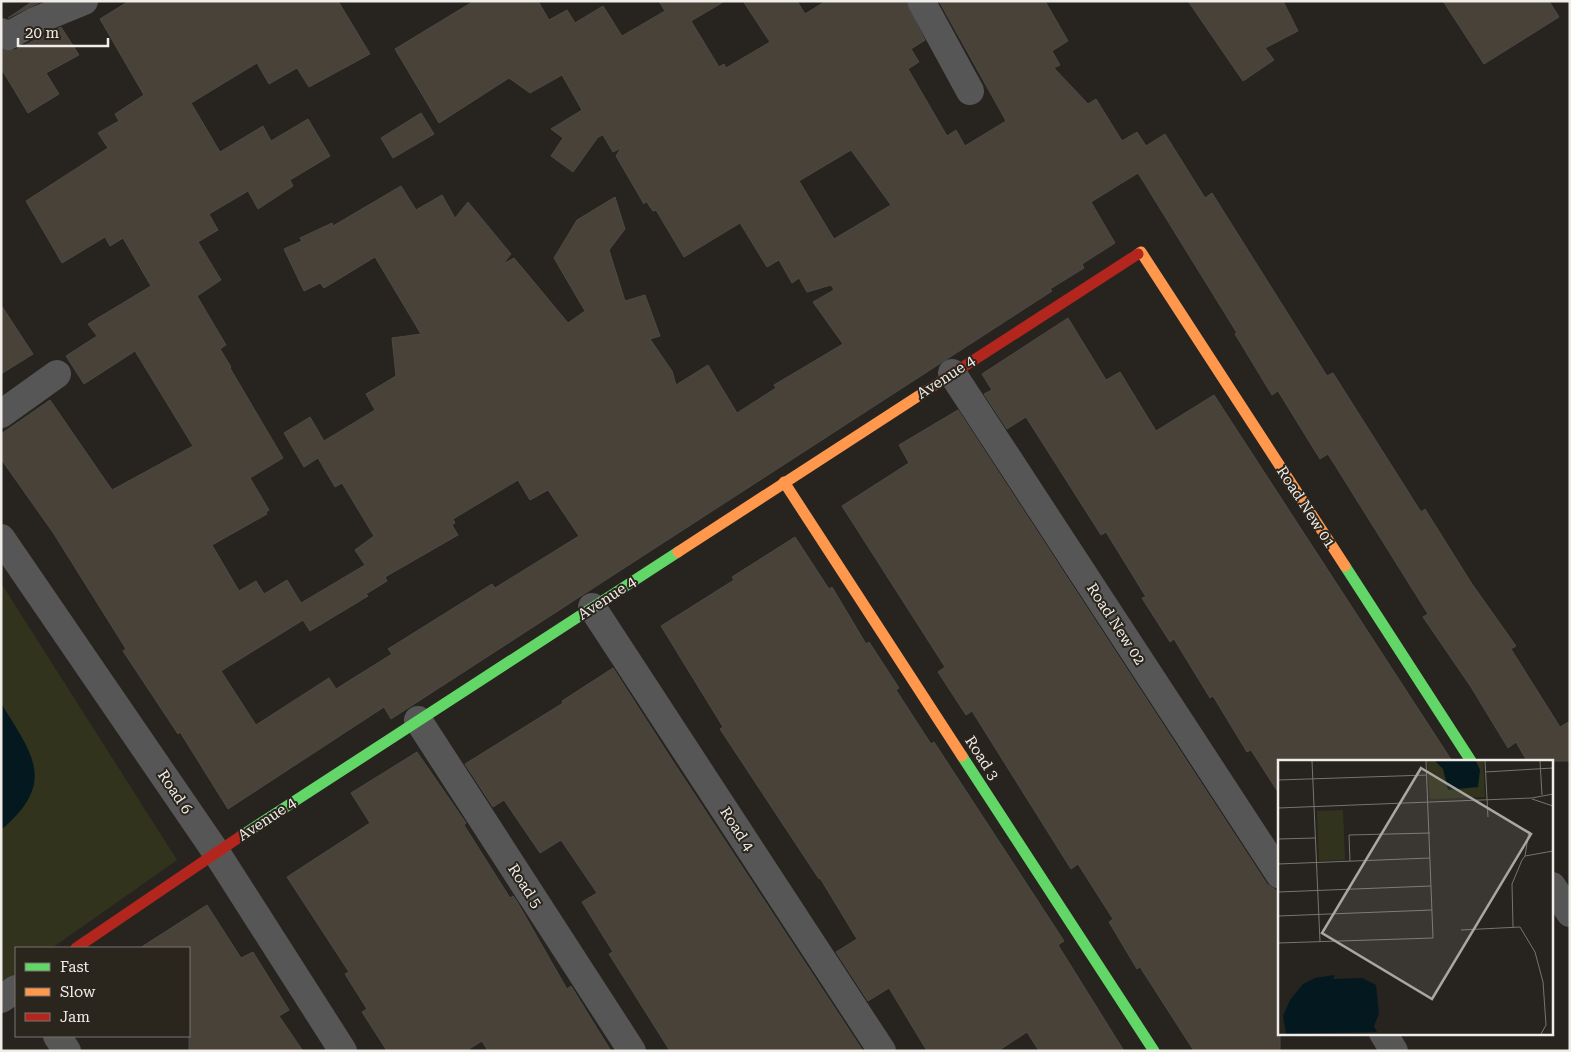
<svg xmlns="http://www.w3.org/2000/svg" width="1571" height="1052" font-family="'Roboto Serif',serif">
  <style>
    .green { fill: #31331d }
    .water { fill: #04191f }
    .building { fill: #484239; stroke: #4c4a46; fill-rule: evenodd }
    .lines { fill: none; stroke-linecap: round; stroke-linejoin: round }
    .street { stroke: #575656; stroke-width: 28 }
    .fast { stroke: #63d668; stroke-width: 11 }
    .slow { stroke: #ff974d; stroke-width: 11 }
    .jam { stroke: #b3261e; stroke-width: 11 }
    .labels { text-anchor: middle; stroke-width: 4; stroke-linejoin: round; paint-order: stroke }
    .street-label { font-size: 15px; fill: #f0ece7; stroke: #2a251d }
    .inset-road { fill: none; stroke: #777470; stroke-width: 1 }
    .view { fill: #aaa6a1; fill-opacity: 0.15; stroke: #aaa6a1; stroke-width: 2.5 }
    .inset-edge { fill: none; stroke: #f0ece7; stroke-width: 2.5 }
  </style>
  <rect width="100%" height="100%" fill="#272420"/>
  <polygon class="green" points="1,583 177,860 52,948 16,948 16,973 1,984"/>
  <path class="water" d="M1 703C32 754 58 782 1 830Z"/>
  <g class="building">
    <polygon points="33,1 42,1 8,18"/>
    <path d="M129 1H338L370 54 309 87 297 68 269 84 257 63 191 103 220 152 263 126 271 141 308 119 330 156 290 180 293 186 258 209 248 191 209 214 218 230 198 242 221 280 197 296 226 345 220 349 231 367 230 368 283 458 250 478 269 510 266 512 267 514 212 545 239 591 256 581 264 594 287 580 301 603 365 565 355 550 374 536 342 483 335 487 318 458 304 467 284 433 310 417 324 441 375 410 366 394 396 376 392 338 421 334 375 257 324 288 320 283 304 291 284 249 302 241 300 238 332 223 333 226 401 186 416 210 442 195 455 218 468 202 511 254 503 264 514 258 568 323 585 311 554 258 577 220 615 197 625 229 609 250 625 301 645 295 660 336 650 339 672 371 676 385 708 365 737 413 776 388 774 385 843 344 813 302 834 290 831 285 807 292 799 278 792 283 779 260 767 267 740 223 684 257 656 210 653 211 646 201 644 204 616 156 621 148 613 152 603 135 598 137 573 172 551 156 563 138 551 129 582 110 562 75 530 93 509 78 439 123 395 49 474 1H538L549 20 567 10 575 23 603 6 622 36 665 11 659 1H725L691 21 719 67 724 64 726 68 770 42 743 1H797L805 14 826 1H905L925 40 911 49 919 62 908 69 947 136 956 130 965 146 1006 121 939 1H1045L1068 41 1052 51 1060 65 1054 68 1088 104 1096 99 1122 141 1137 132 1146 146 1165 134 1205 198 1212 193 1327 376 1333 373 1421 512 1425 509 1472 584 1516 646 1511 649 1560 727 1570 721V761H1527L1516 742 1508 748 1471 687 1423 617 1428 614 1328 454 1320 459 1278 391 1272 395 1235 334 1237 333 1138 173 1091 202 1115 243 1082 264 1084 268 1050 289 1052 291 391 719 384 707 228 809 180 732 178 734 123 651 126 649 54 534 1 459V434L50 400 112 490 193 446 135 351 84 384 66 356 97 336 88 324 151 286 123 238 110 246 105 237 62 263 26 201 108 148 98 133 119 121 115 114 144 95 100 19ZM851 150 891 205 834 239 799 181ZM518 480 530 500 548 490 579 536 495 588 492 584 388 649 392 654 336 689 329 678 256 725 221 671 303 620 310 631 368 596 366 594 387 581 385 577 458 535 452 525 455 523 453 519Z"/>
    <polygon points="1188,1 1283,1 1298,31 1265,48 1274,60 1243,81"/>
    <polygon points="1443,1 1549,1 1559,17 1484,64"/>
    <polygon points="61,27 79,55 46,73 59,94 28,113 1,68 1,50 15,50"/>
    <polygon points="421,113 434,134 393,158 381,138"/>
    <polygon points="1,305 33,354 1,374"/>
    <polygon points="1068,318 1106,380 1120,372 1156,431 1214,395 1452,761 1280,761 1280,795 1251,750 1247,752 1213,696 1210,698 1174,639 1170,642 1142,598 1146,597 1106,532 1101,535 1026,417 1007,429 984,394 992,390 982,374"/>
    <polygon points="958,410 1267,884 1280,893 1280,1051 1194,1051 1140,967 1137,969 1109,922 1113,919 1078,864 1071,869 972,711 966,715 938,672 945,667 842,506 909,463 899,445"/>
    <polygon points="795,537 829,589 832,587 866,644 869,642 899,688 896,690 931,744 934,742 1064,941 1058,945 1124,1051 1039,1051 1027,1032 998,1051 927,1051 889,988 868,1001 836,952 857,939 820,878 819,879 720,729 723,727 661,626 734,580 732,577"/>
    <polygon points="613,668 672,760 863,1051 670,1051 609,954 613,952 582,902 597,893 561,840 540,853 504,800 493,807 465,764 563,703 562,701"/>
    <polygon points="417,752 466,823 464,825 510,898 513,896 516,900 567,989 571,986 611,1051 488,1051 482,1041 466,1051 387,1051 362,1012 367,1009 345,974 349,972 287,877 370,823 351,793"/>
    <polygon points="207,905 241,958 253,952 289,1010 279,1016 303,1051 189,1051 189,948 140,948"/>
  </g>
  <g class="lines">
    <g class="street">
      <polyline points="921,1 970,91"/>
      <polyline points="1,32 8,36 35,21 84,1"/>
      <polyline points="952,373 1280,875"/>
      <polyline points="1,414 57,374"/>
      <polyline points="1,538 216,852 343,1051"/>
      <polyline points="592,607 882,1051"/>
      <polyline points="418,720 632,1051"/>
      <polyline points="1552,886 1570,913"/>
      <polyline points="1,999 16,989"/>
      <polyline points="1383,1033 1394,1051"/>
      <polyline points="57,1036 67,1051"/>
    </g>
    <g class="fast">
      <polyline points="1345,566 1471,761"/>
      <polyline points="962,756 1154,1051"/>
      <polyline points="241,836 678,552"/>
    </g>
    <g class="slow">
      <polyline points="1138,254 1141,252 1345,566"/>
      <polyline points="784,482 962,756"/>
      <polyline points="678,552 926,391"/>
    </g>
    <g class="jam">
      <polyline points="926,391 1138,254"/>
      <polyline points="76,948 241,836"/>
    </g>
  </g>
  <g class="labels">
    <g class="street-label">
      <text transform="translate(946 377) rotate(-33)" y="5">Avenue 4</text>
      <text transform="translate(1306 507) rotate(57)" y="5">Road New 01</text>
      <text transform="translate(607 598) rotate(-33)" y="5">Avenue 4</text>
      <text transform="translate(1116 624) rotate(57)" y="5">Road New 02</text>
      <text transform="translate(982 758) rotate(57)" y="5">Road 3</text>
      <text transform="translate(175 792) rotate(56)" y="5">Road 6</text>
      <text transform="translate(267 819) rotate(-33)" y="5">Avenue 4</text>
      <text transform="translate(737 829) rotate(57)" y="5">Road 4</text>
      <text transform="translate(525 886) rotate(57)" y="5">Road 5</text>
    </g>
  </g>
  <g transform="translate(1278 760)">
    <rect width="275" height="275" fill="#272420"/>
    <path d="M149 1H205L207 37 152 39ZM65 50 67 100 41 101 39 51Z" fill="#31331d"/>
    <path d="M157 1H198L202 10 200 27 170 30 165 9ZM57 215 55 219 84 218 98 225 101 254 96 266 99 272 8 274 5 256 12 240 25 224 37 218Z" fill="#04191f"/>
    <path class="inset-road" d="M34 1 42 182M207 1 210 57M262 1 264 35M207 12 275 8M0 20 149 15M254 39 275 46M0 48 254 38 275 34M0 79 37 78M247 96 251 71M72 101 71 75 152 73M0 104 152 98M0 132 153 126M0 156 154 150M235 167 234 124 244 100 247 96 275 91M183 170 242 167 257 192 265 222 268 265 263 274M0 183 155 178 148 1"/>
    <path class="view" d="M143 8 253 74 154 239 44 173Z"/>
    <rect width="275" height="275" class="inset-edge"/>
  </g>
  <rect width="1571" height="1052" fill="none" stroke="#f0ece7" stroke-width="5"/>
  <rect x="15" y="947" width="175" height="90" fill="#2a251d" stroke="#79756e"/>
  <rect x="25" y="963" width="25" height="8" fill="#63d668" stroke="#79756e"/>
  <text x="60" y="972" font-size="15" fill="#f0ece7">Fast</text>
  <rect x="25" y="988" width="25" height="8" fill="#ff974d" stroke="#79756e"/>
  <text x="60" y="997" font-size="15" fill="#f0ece7">Slow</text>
  <rect x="25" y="1013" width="25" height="8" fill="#b3261e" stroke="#79756e"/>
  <text x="60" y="1022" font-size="15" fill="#f0ece7">Jam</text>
  <path d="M18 38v8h90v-8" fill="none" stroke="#f0ece7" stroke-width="2.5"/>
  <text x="25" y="38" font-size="15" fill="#f0ece7" stroke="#2a251d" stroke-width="4" paint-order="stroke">20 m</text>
</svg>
